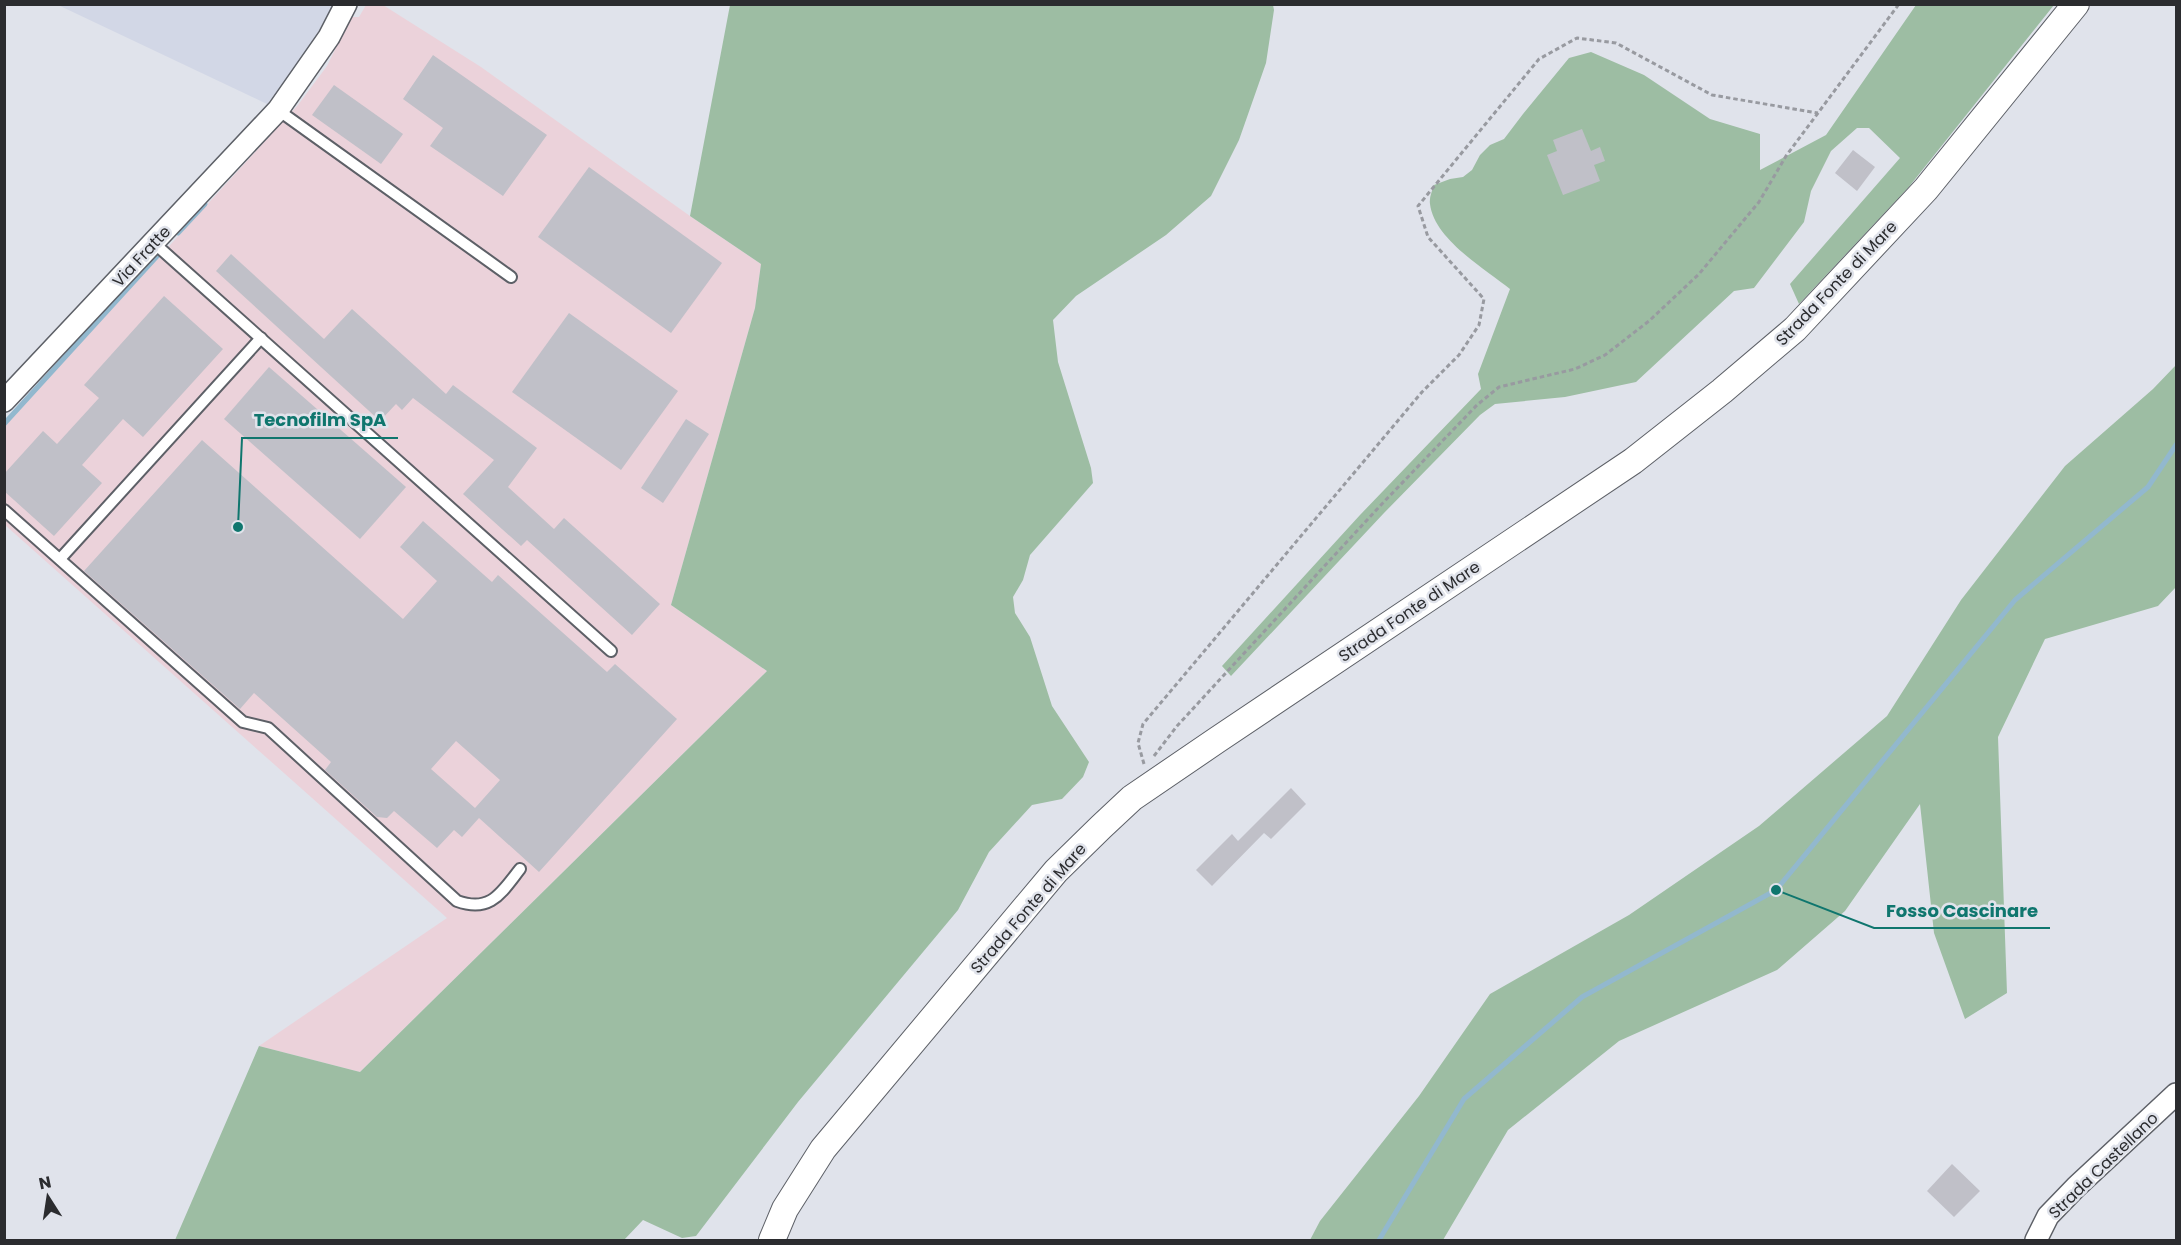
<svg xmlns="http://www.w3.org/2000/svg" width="2181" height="1245" font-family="Poppins,sans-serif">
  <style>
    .built { fill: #d2d7e6 }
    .industrial { fill: #ebd2da }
    .forest { fill: #9dbda3 }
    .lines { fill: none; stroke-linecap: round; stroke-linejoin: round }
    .stream { stroke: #92b8ce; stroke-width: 5 }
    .building { fill: #c0c0c8; fill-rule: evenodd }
    .service-casing { stroke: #5d6067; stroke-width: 14 }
    .minor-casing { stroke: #5d6067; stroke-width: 24 }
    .tertiary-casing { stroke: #5d6067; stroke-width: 28 }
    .path { stroke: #989aa0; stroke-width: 3; stroke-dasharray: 4.5 3; stroke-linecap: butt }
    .service { stroke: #fff; stroke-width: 10 }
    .minor { stroke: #fff; stroke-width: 21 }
    .tertiary { stroke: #fff; stroke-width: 26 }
    .labels { text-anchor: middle; stroke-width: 5; stroke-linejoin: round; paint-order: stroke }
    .street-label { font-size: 16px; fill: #2b2c2f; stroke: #e0e3eb }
    .leader { fill: none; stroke: #0f766e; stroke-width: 2 }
    .callout-dot { fill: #0f766e; stroke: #e0e3eb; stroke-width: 2 }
    .callout-label { font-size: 18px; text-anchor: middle; font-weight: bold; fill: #0f766e; stroke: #e0e3eb; stroke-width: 5; stroke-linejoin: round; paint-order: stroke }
  </style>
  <rect width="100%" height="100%" fill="#e0e3eb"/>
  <polygon class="built" points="58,5 334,5 302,59 267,104"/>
  <polygon class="industrial" points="366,5 383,5 481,67 690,216 761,264 755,308 671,605 767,671 360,1072 259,1046 447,918 5,525 4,427 298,105 327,66 351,17 359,17"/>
  <g class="forest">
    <polygon points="730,5 1273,5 1274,10 1266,63 1239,140 1211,196 1166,235 1076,296 1053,320 1058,362 1091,468 1093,483 1030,555 1023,580 1013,597 1015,613 1030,637 1052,706 1089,762 1083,777 1062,799 1032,805 989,852 958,910 798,1102 696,1236 682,1238 643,1220 624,1240 175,1240 259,1046 360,1072 767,671 671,605 755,308 761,264 690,216"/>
    <path d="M1916 5H2054L1908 188 1799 304 1790 284 1900 158 1869 128H1857L1831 151 1811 191 1804 222 1754 288 1734 291 1636 382 1565 397 1495 404 1480 415 1384 513 1231 676 1222 666 1360 515 1481 389 1478 374 1510 289C1485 269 1434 239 1430 204 1429 198 1432 191 1434 185L1450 179 1463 177 1472 170 1480 155 1490 145 1504 139 1523 114 1569 58 1591 52 1644 75 1710 119 1760 134V170L1826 135Z"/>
    <polygon points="2176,365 2176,587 2158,606 2045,639 1998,737 2007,993 1965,1019 1934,933 1920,804 1845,911 1777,970 1619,1041 1508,1130 1443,1240 1310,1240 1320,1221 1419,1096 1490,994 1629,915 1759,826 1887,716 1961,600 2065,466 2153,389"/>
  </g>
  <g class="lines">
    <g class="stream">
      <polyline points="178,233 205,204"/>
      <polyline points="4,424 159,254"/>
      <polyline points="1379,1240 1464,1099 1582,997 1776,890 2015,600 2148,487 2176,445"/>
    </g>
  </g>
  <g class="building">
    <polygon points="433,55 547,135 503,196 430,146 443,128 403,99"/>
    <polygon points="334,85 403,134 381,164 312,115"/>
    <polygon points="1582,129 1591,151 1600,147 1605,161 1594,165 1600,181 1563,195 1547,155 1557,151 1553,140"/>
    <polygon points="1853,150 1875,167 1857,191 1835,173"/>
    <polygon points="589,167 722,263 671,333 538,237"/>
    <polygon points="231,254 324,339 352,309 446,394 453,385 537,448 508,487 554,529 564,518 660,604 632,635 527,540 521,546 463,494 494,460 413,398 402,410 396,404 380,421 216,271"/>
    <polygon points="164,296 223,349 143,437 123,419 82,465 102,483 54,536 4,491 4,474 43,431 57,444 99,398 84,385"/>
    <polygon points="569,313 678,391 621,470 512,392"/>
    <polygon points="269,367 406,487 360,539 224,419"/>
    <polygon points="686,419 709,434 663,503 641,488"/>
    <path d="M202 440 403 619 437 581 400 547 423 521 492 582 498 575 607 672 615 664 677 719 539 872 479 818 462 837 454 830 437 848 394 811 387 818 377 817 325 770 331 762 254 693 240 709 84 571ZM456 741 500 780 475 808 431 769Z"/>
    <polygon points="1291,788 1306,804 1271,839 1264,833 1212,886 1196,870 1232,834 1238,841"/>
    <polygon points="1952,1164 1980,1191 1954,1217 1927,1191"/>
  </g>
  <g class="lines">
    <g class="service-casing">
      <g id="service">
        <polyline points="278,110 511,277"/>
        <polyline points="154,243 611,651"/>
        <path d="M4 510 243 722 268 728 457 901C491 913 501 893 520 869"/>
        <polyline points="60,559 261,338"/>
      </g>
    </g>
    <g class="minor-casing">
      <g id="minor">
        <polyline points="4,401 278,110 329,37 346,4"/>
        <polyline points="2036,1240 2048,1216 2076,1187 2176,1094"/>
      </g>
    </g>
    <g class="tertiary-casing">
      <polyline id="tertiary" points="772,1240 785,1209 823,1149 1056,871 1101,827 1132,798 1217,740 1633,461 1722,391 1795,329 1926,189 2076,4"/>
    </g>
    <g class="path">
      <polyline points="1154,756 1177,726 1224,675 1379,507 1477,405 1499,387 1575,369 1605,355 1649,321 1699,274 1759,202 1786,156 1899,4"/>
      <polyline points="1144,764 1138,743 1143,724 1422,392 1459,355 1479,325 1484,299 1428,237 1418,206 1539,59 1577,38 1616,43 1712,95 1818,113"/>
    </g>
    <use href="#service" class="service"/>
    <use href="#minor" class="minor"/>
    <use href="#tertiary" class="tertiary"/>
  </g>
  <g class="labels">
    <g class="street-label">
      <text transform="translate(141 256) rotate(-47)" y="6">Via Fratte</text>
      <text transform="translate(1836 283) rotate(-46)" y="6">Strada Fonte di Mare</text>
      <text transform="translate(1409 611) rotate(-34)" y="6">Strada Fonte di Mare</text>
      <text transform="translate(1028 908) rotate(-49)" y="6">Strada Fonte di Mare</text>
      <text transform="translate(2103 1165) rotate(-44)" y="6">Strada Castellano</text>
    </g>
  </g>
  <path class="leader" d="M238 527L242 438H398M1776 890L1874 928H2050"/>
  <g class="callout-dot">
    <circle cx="238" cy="527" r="6"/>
    <circle cx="1776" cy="890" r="6"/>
  </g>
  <g class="callout-label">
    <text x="320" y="426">Tecnofilm SpA</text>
    <text x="1962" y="917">Fosso Cascinare</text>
  </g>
  <rect width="2181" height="1245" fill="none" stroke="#2b2c2f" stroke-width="12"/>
  <g transform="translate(48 1197) rotate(348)" stroke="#e0e3eb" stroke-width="4.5" paint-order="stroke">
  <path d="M0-4.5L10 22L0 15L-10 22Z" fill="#2b2c2f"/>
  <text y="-9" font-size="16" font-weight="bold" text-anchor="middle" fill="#2b2c2f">N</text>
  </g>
</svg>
